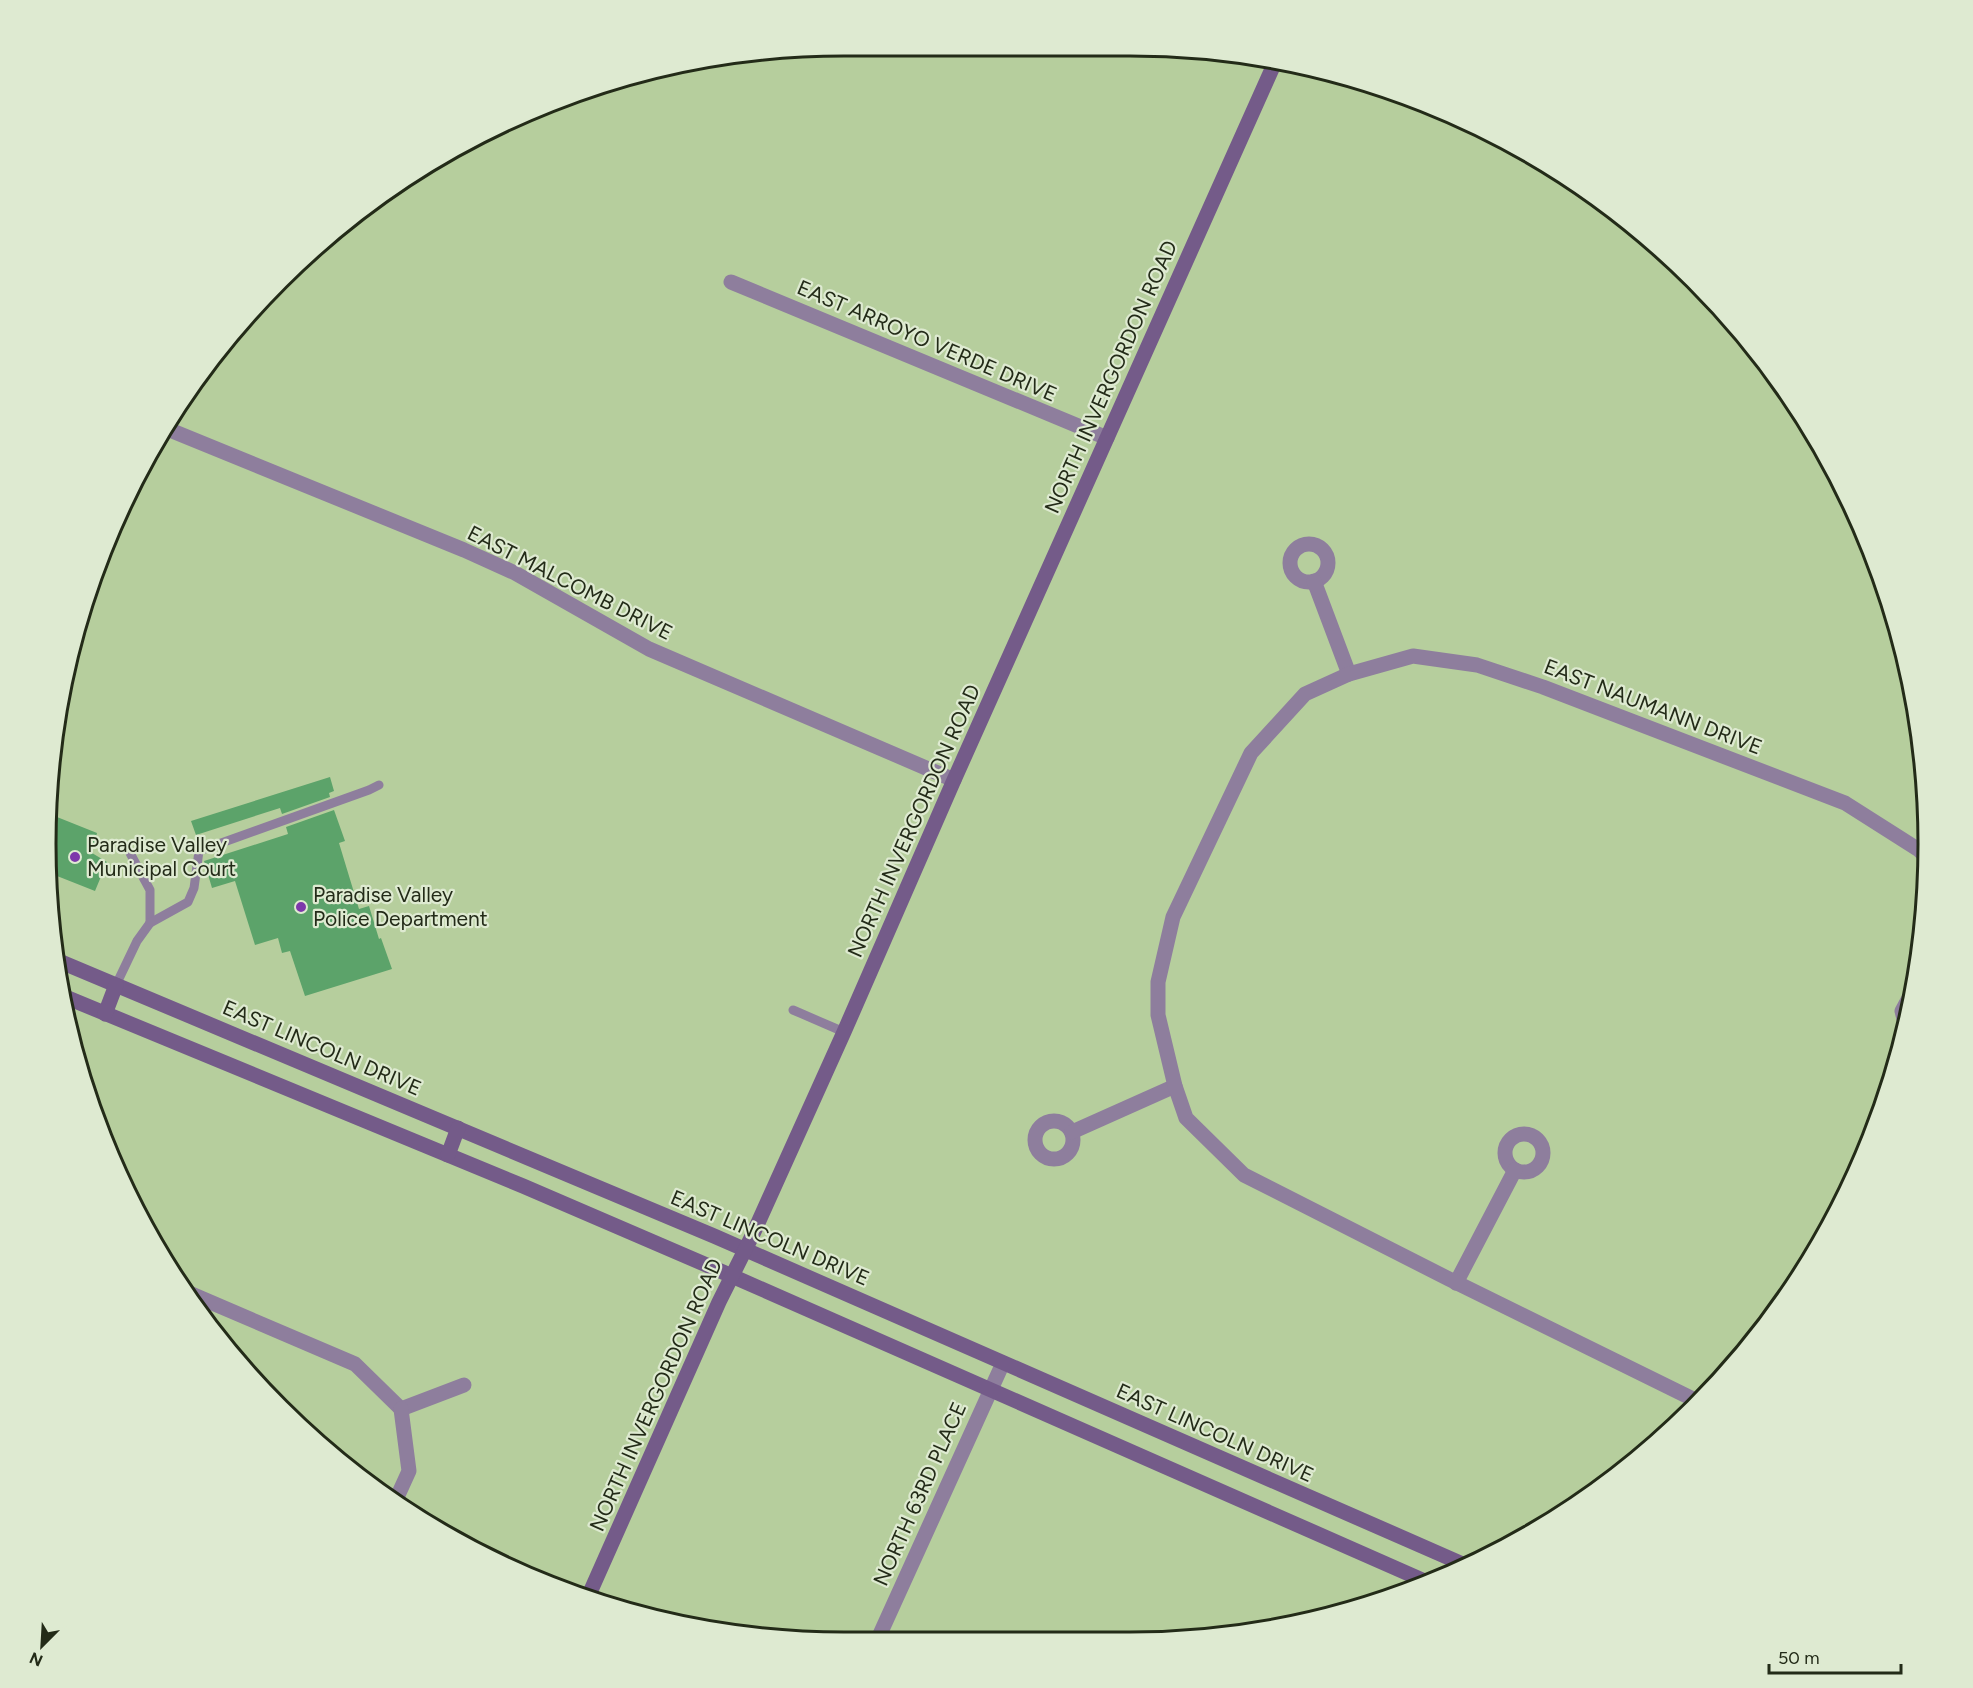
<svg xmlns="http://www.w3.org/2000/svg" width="1973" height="1688" font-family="Figtree,sans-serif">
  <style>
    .building { fill: #5ca36a }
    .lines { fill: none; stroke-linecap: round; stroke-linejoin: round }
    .lane { stroke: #8e7e9d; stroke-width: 9 }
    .street { stroke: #8e7e9d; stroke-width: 15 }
    .secondary { stroke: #745b89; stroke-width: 15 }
    .poi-dot { fill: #7d38ab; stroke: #deead1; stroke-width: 2 }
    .labels { text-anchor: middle; stroke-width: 4.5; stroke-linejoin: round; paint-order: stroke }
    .street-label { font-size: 21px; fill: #232b18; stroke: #deead1 }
    .poi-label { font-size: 21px; fill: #232b18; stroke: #deead1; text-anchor: start }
    .rim { fill: none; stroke: #232b18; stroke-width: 3 }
  </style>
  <rect width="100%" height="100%" fill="#b6ce9d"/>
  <g class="building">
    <polygon points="330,777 334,791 329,793 330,797 282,814 280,808 196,835 191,821"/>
    <polygon points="334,810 345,841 339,843 359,909 369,906 379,939 381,938 392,969 305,996 290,951 282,953 278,938 255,945 235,881 212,888 204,861 288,834 286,827"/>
    <polygon points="52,815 97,833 92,853 107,862 95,891 52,874"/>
  </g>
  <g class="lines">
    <g class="lane">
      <polyline points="130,853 150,890 150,923"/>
      <polyline points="116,985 137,941 150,923 188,902 194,888 199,851 369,790 379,785"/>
      <polyline points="793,1010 844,1032"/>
    </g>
    <g class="street">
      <polyline points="731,282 1107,438"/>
      <polyline points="165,428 464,550 515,573 649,649 954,780"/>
      <circle cx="1309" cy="563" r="19"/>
      <polyline points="1314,581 1349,674"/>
      <polyline points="1905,1023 1902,1011 1909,998"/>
      <circle cx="1054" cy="1140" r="19"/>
      <polyline points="1072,1132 1175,1086"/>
      <circle cx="1524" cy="1153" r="19"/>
      <polyline points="1456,1283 1515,1170"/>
      <polyline points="182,1290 355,1364 401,1409"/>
      <polyline points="1697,1401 1449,1279 1244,1175 1186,1118 1175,1086 1158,1015 1158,982 1173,917 1251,753 1305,694 1349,674 1413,656 1477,665 1543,687 1845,803 1919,850 1925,856"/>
      <polyline points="401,1409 464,1385"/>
      <polyline points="394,1504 409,1471 401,1409"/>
      <polyline points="876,1643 1003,1363"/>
    </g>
    <g class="secondary">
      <polyline points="54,959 714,1236 1465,1565"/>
      <polyline points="63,996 523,1186 732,1276 1427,1582"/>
      <polyline points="105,1014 116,985"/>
      <polyline points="448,1155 458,1128"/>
      <polyline points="588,1597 719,1302 753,1234 844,1032 954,780 1276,60"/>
    </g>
  </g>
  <g class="poi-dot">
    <circle cx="75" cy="857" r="6"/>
    <circle cx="301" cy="907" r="6"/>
  </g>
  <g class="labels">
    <g class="street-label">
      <text transform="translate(927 341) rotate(23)" y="7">EAST ARROYO VERDE DRIVE</text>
      <text transform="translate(1111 377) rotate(-66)" y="7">NORTH INVERGORDON ROAD</text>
      <text transform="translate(570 583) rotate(27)" y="7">EAST MALCOMB DRIVE</text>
      <text transform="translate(1653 707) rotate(21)" y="7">EAST NAUMANN DRIVE</text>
      <text transform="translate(914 821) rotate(-66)" y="7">NORTH INVERGORDON ROAD</text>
      <text transform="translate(322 1048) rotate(23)" y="7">EAST LINCOLN DRIVE</text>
      <text transform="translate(770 1238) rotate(23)" y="7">EAST LINCOLN DRIVE</text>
      <text transform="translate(656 1395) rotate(-66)" y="7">NORTH INVERGORDON ROAD</text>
      <text transform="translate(1215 1433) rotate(24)" y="7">EAST LINCOLN DRIVE</text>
      <text transform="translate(920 1494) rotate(-66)" y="7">NORTH 63RD PLACE</text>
    </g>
    <g class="poi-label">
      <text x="87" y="852">Paradise Valley<tspan x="87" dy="24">Municipal Court</tspan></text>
      <text x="313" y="902">Paradise Valley<tspan x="313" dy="24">Police Department</tspan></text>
    </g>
  </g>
  <path d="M0 0H1973V1688H0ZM844 56H1130A788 788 0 0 1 1918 844V844A788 788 0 0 1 1130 1632H844A788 788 0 0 1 56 844V844A788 788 0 0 1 844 56Z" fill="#deead1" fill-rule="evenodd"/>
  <path class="rim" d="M844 56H1130A788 788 0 0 1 1918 844V844A788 788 0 0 1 1130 1632H844A788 788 0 0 1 56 844V844A788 788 0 0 1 844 56Z"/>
  <g transform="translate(42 1646) rotate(204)" stroke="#deead1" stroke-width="4.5" paint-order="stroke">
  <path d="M0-4.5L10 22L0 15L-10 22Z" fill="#232b18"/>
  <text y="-9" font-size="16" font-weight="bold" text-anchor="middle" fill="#232b18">N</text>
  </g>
  <path d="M1769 1664v9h132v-9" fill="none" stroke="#232b18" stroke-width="3"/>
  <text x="1778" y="1664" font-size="18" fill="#232b18" stroke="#deead1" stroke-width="4.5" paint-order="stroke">50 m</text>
</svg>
